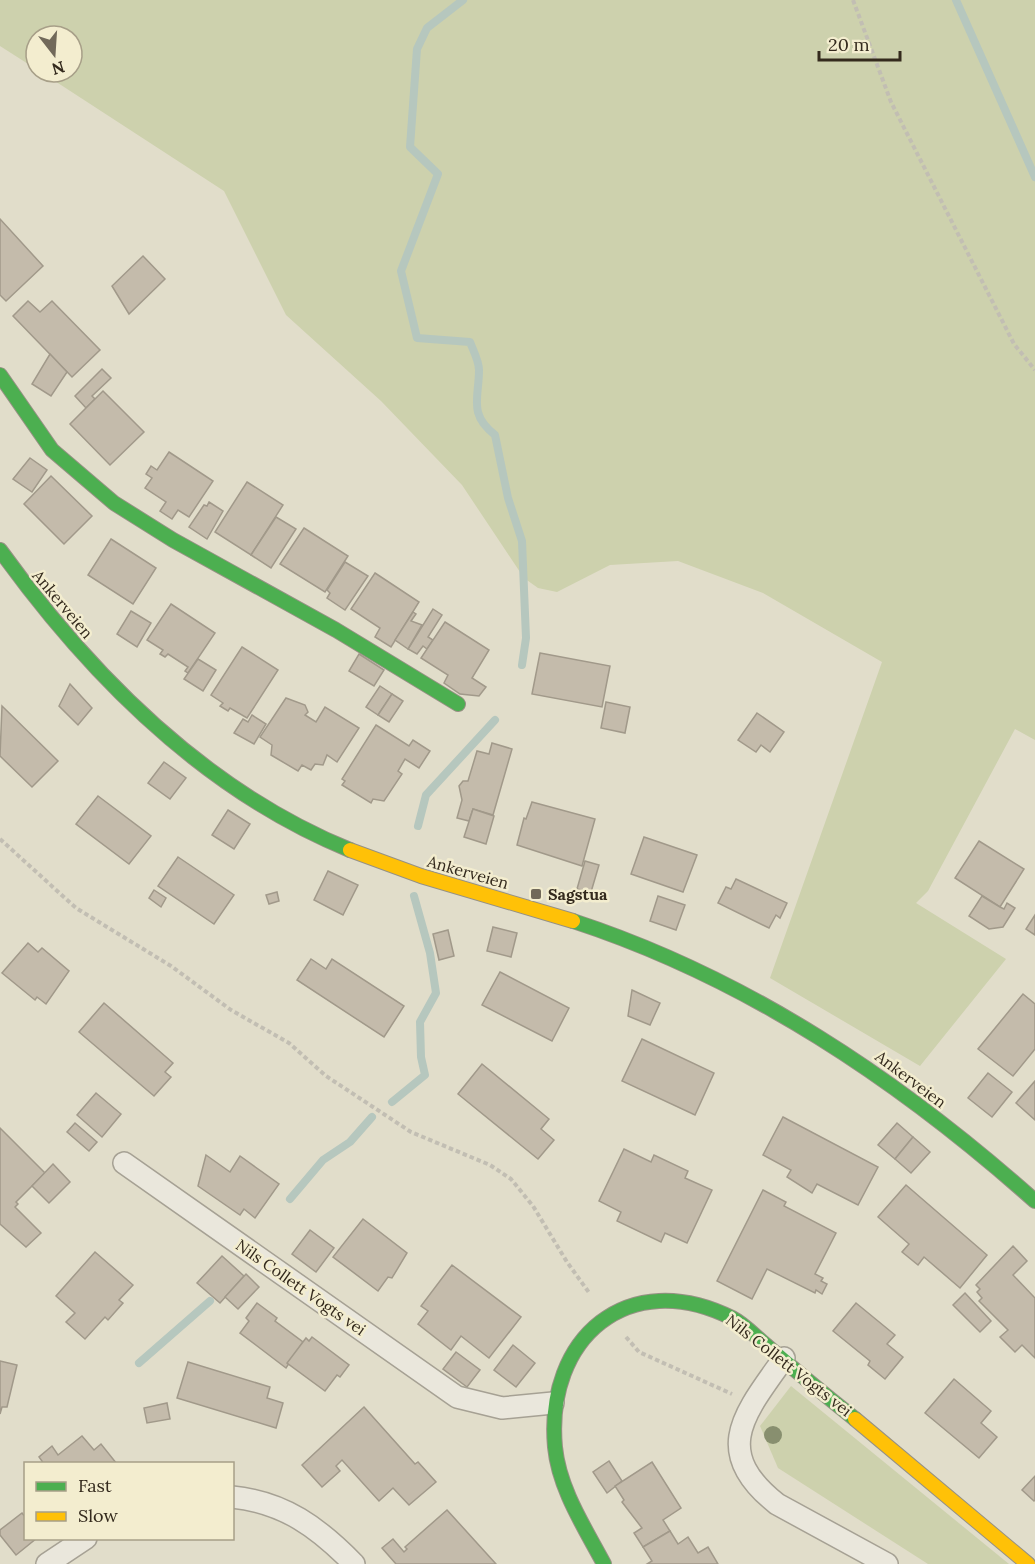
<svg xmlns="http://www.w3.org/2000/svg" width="1035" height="1564" font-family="Lora,serif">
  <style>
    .green { fill: #cdd1ad }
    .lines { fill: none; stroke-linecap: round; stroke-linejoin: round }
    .stream { stroke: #b6c7be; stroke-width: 8 }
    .building { fill: #c4bbab; stroke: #a1998a; stroke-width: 1.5 }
    .street-casing { stroke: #a6a194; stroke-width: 24 }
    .fast-casing { stroke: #969184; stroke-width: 16 }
    .slow-casing { stroke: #969184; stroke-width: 16 }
    .path { stroke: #c2beb3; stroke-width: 4; stroke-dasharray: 4.5 3; stroke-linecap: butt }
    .street { stroke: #eae7dc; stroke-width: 21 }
    .fast { stroke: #4caf50; stroke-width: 14 }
    .slow { stroke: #ffc107; stroke-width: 14 }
    .tree { fill: #888f6f }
    .poi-dot { fill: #71695a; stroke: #f3edcf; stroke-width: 2 }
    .labels { text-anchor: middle; stroke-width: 5; stroke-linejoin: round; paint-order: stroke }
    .street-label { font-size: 16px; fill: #342a1d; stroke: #f3edcf }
    .poi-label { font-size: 16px; font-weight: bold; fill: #342a1d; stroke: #f3edcf; text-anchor: start }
  </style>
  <rect width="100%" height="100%" fill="#e1ddca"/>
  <g class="green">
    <polygon points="0,0 1035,0 1035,740 1015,729 928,891 916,903 1006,959 920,1066 770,978 882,662 763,593 678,561 610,565 557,592 538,588 524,578 462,485 381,401 286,315 224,191 41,72 72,72 72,36 36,36 36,69 0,46"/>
    <polygon points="791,1386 1009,1564 928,1564 778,1468 760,1426"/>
  </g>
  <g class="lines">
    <g class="stream">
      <path d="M463 0 427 28 417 49 410 147 438 174 401 271 417 338 470 342C473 350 479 361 479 370 479 398 468 414 495 435L508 498 522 541 526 638 522 665"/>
      <polyline points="956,0 1035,177"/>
      <polyline points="418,826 426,795 495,720"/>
      <polyline points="392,1102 425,1075 421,1057 420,1022 436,993 430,953 414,896"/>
      <polyline points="290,1199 323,1160 350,1142 372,1117"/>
      <polyline points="139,1363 210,1301"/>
    </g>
  </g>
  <g class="building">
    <polygon points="0,219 43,266 6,301 0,295"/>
    <polygon points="143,256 165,279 129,314 112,286"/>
    <polygon points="28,301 40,312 52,301 100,350 72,377 13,316"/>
    <polygon points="50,354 67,372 51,396 32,384"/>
    <polygon points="102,369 111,378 92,396 95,399 86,408 75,396"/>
    <polygon points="103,391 144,432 110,465 70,424"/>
    <polygon points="169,452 213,481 189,517 178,510 172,519 160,511 166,502 145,488 152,478 146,474 151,466 157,470"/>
    <polygon points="30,458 47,470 32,492 13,479"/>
    <polygon points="51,476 92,516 64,544 24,504"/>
    <polygon points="247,482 283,505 251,555 215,532"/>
    <polygon points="209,502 223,511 207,539 189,527 204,505 207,506"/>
    <polygon points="276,517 296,529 271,568 251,555"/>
    <polygon points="304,528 348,556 325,592 280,564"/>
    <polygon points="111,539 156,568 133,604 88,575"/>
    <polygon points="345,562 368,576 345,610 327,598 330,593 327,590"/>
    <polygon points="375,573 419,602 391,647 375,637 380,628 351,609"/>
    <polygon points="171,604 215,633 188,673 185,671 188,667 168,654 165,657 160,654 163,650 147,640"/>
    <polygon points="433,609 442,615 428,637 433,640 427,649 423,646 417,654 408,649"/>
    <polygon points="131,611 151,623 137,647 117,634"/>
    <polygon points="413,612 416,614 411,621 422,625 408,649 395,640"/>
    <polygon points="445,622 489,650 472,678 486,687 479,696 460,694 444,683 448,675 421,658"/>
    <polygon points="242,647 278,670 247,718 230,708 228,711 220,706 223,703 211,695"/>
    <polygon points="540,653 610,666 602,707 532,694"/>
    <polygon points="359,654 384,670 374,686 349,671"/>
    <polygon points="198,659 216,670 203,691 184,679"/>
    <polygon points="70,684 92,708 78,725 59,706"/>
    <polygon points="380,686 392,694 378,715 366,707"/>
    <polygon points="392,694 403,701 389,722 378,715"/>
    <polygon points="286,698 305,705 308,712 305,715 316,722 325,707 359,728 337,762 327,755 323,765 315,764 311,770 302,765 298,771 271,755 272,745 260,737"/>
    <polygon points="606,702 630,707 625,733 601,728"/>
    <polygon points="2,706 58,761 32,787 0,756"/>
    <polygon points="757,713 784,732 770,752 761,745 756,752 738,740"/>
    <polygon points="252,715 266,724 254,744 234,733 243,719 248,722"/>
    <polygon points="376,725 409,746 413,740 430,751 419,768 405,759 398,771 402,774 384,801 373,799 371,803 342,785 345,781 342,779"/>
    <polygon points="492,743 512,749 493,815 473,809 469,821 457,818 462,800 459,786 463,781 468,781 477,751 489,754"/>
    <polygon points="164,762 186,778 170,799 148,783"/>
    <polygon points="98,796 151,836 129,864 76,824"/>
    <polygon points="532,802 595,819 582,866 517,845 524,818 526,819"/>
    <polygon points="473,809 494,816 486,844 464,837"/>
    <polygon points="228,810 250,824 234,849 212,835"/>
    <polygon points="644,837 697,855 683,892 631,874"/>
    <polygon points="979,841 1024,869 1000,907 955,878"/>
    <polygon points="178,857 234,895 214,924 158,886"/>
    <polygon points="585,861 599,865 591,892 577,889"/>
    <polygon points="328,871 358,885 343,915 314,900"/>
    <polygon points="736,879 787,903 780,918 776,915 769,928 718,903 726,887 731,889"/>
    <polygon points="154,890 166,898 161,907 149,898"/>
    <polygon points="277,892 279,901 269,904 266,895"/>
    <polygon points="658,896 685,905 676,930 650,921"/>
    <polygon points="982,896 1000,907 1004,909 1007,903 1015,908 1003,927 989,929 969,916"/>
    <polygon points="1035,915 1035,935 1026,929"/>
    <polygon points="493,927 517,933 511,957 487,951"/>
    <polygon points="448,930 454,956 439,960 433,934"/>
    <polygon points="28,943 38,952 42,948 69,971 46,1004 37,997 35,1000 2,973"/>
    <polygon points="311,959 326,969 332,959 404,1006 384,1037 297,980"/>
    <polygon points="500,972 569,1008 552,1041 482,1005"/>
    <polygon points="632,990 660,1003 650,1025 628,1016"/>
    <polygon points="1023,994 1035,1004 1035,1049 1013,1076 978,1049"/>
    <polygon points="104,1003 173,1063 165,1072 171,1077 154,1096 79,1032"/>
    <polygon points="642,1039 714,1073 695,1115 622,1081"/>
    <polygon points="482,1064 549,1119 541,1129 554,1140 538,1159 458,1094"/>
    <polygon points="988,1073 1012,1092 992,1117 968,1098"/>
    <polygon points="1035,1081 1035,1120 1016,1103"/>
    <polygon points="96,1093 121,1114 102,1137 77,1115"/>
    <polygon points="783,1117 878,1167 858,1205 817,1184 812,1193 787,1177 791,1170 763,1155"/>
    <polygon points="75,1123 97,1142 89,1151 67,1132"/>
    <polygon points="897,1123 913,1137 895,1159 878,1145"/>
    <polygon points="0,1128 45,1173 16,1202 18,1204 15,1207 41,1233 26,1247 0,1224"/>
    <polygon points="913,1137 930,1152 911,1173 895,1159"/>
    <polygon points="624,1149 651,1162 654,1155 688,1171 685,1178 712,1190 687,1243 665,1233 661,1242 617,1221 621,1212 599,1201"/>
    <polygon points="206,1155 230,1172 240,1156 279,1184 255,1218 244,1209 240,1215 198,1186"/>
    <polygon points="53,1164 70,1182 49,1203 32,1186"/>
    <polygon points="906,1185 987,1255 960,1288 924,1257 918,1265 902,1252 909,1244 878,1217"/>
    <polygon points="763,1190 786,1202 784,1206 836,1233 815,1274 823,1278 821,1281 827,1284 822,1294 816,1290 815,1293 767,1269 752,1299 717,1281"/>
    <polygon points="363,1219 407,1253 392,1278 388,1277 378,1291 333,1257"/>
    <polygon points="310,1230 334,1248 316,1272 292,1254"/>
    <polygon points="1013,1246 1027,1261 1013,1275 1035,1298 1035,1358 1022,1345 1015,1352 1000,1337 1008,1330 979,1301 982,1298 977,1292 980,1289 976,1285"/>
    <polygon points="95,1252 133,1285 119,1300 123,1303 108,1320 105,1317 85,1339 66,1322 75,1313 56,1296"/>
    <polygon points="222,1256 244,1276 220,1303 197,1283"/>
    <polygon points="452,1265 521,1317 489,1358 461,1336 451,1350 418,1324 428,1311 421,1306"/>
    <polygon points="246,1274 259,1287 238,1309 225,1297"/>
    <polygon points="965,1293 991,1321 980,1332 953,1305"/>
    <polygon points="257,1303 277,1318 275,1321 303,1342 286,1368 240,1333 249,1321 246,1318"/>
    <polygon points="856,1303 895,1335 887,1344 903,1357 885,1379 868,1365 870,1361 833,1331"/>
    <polygon points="312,1337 349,1365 340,1377 337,1375 325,1391 287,1363 306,1338 309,1341"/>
    <polygon points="513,1345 535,1363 516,1387 494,1370"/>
    <polygon points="456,1352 480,1370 467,1387 443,1369"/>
    <polygon points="0,1361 17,1365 7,1407 2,1407 0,1414"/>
    <polygon points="188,1362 270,1387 267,1398 283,1403 276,1428 177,1398"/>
    <polygon points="954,1379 991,1411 981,1423 997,1437 979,1458 925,1413"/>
    <polygon points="167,1403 170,1419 147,1423 144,1408"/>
    <polygon points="364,1407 415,1464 418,1462 436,1482 409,1505 393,1488 379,1501 342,1460 336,1466 340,1471 322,1487 302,1465"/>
    <polygon points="82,1436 94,1450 101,1444 117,1464 44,1464 39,1457 52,1446 58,1455"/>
    <polygon points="609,1461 622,1481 607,1493 593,1472"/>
    <polygon points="652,1462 681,1508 663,1520 670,1531 643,1547 634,1533 642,1528 622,1502 624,1500 615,1486"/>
    <polygon points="1035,1476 1035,1500 1034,1501 1022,1490"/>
    <polygon points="447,1510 496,1564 396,1564 382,1548 393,1539 404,1552 407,1549 405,1547"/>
    <polygon points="22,1513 26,1518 26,1538 37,1538 16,1555 0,1535 0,1530"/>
    <polygon points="670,1531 678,1544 688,1537 698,1553 708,1547 718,1564 647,1564 652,1561 643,1547"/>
  </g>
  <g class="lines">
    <g class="street-casing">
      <g id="street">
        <polyline points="124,1163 457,1397 502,1408 553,1403"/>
        <path d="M784 1358C745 1413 710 1451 777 1504L887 1564"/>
        <path d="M232 1497C284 1502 319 1528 354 1564"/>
        <polyline points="47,1564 86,1538"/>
      </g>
    </g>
    <g class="fast-casing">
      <g id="fast">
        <polyline points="0,375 52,450 114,503 173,540 336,630 458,704"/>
        <path d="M0 550C90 675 205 791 350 850"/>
        <path d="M573 921C747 978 899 1080 1035 1201"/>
        <path d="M604 1564C585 1528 559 1489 555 1447 545 1338 628 1266 732 1318 744 1324 756 1337 767 1346 796 1371 825 1395 855 1419"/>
      </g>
    </g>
    <g class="slow-casing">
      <g id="slow">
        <polyline points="350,850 421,876 573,921"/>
        <polyline points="855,1419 1028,1564"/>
      </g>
    </g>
    <g class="path">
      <polyline points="853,0 891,102 1014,344 1035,370"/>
      <polyline points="0,839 76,908 171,966 231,1010 289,1043 326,1076 411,1132 490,1165 511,1179 533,1206 567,1262 590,1294"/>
      <polyline points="626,1337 639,1352 732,1394"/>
    </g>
    <use href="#street" class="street"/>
    <use href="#fast" class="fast"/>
    <use href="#slow" class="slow"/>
  </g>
  <circle class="tree" cx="773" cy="1435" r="9"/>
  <rect class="poi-dot" x="530" y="888" width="12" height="12" rx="3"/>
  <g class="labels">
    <g class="street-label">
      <text transform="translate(63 604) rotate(50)" y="6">Ankerveien</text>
      <text transform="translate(468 872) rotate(16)" y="6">Ankerveien</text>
      <text transform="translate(911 1079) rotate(37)" y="6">Ankerveien</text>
      <text transform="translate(301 1287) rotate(35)" y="6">Nils Collett Vogts vei</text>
      <text transform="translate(789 1365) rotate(38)" y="6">Nils Collett Vogts vei</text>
    </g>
    <g class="poi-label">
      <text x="548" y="900">Sagstua</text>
    </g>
  </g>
  <rect x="24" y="1462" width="210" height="78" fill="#f3edcf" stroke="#a79f88" stroke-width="1.5"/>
  <rect x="36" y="1482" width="30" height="9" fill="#4caf50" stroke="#a79f88" stroke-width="1.5"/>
  <text x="78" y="1492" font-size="18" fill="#342a1d">Fast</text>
  <rect x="36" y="1512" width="30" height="9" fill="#ffc107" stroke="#a79f88" stroke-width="1.5"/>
  <text x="78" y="1522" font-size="18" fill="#342a1d">Slow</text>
  <g transform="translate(54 54) rotate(163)"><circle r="28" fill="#f3edcf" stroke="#a79f88" stroke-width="1.5"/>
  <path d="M0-4.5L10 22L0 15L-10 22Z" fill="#71695a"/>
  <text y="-9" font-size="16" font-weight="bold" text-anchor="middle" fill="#342a1d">N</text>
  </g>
  <path d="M819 51v9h81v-9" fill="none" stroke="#342a1d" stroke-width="3"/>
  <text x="828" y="51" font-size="18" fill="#342a1d" stroke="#f3edcf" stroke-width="4.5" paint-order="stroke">20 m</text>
</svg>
